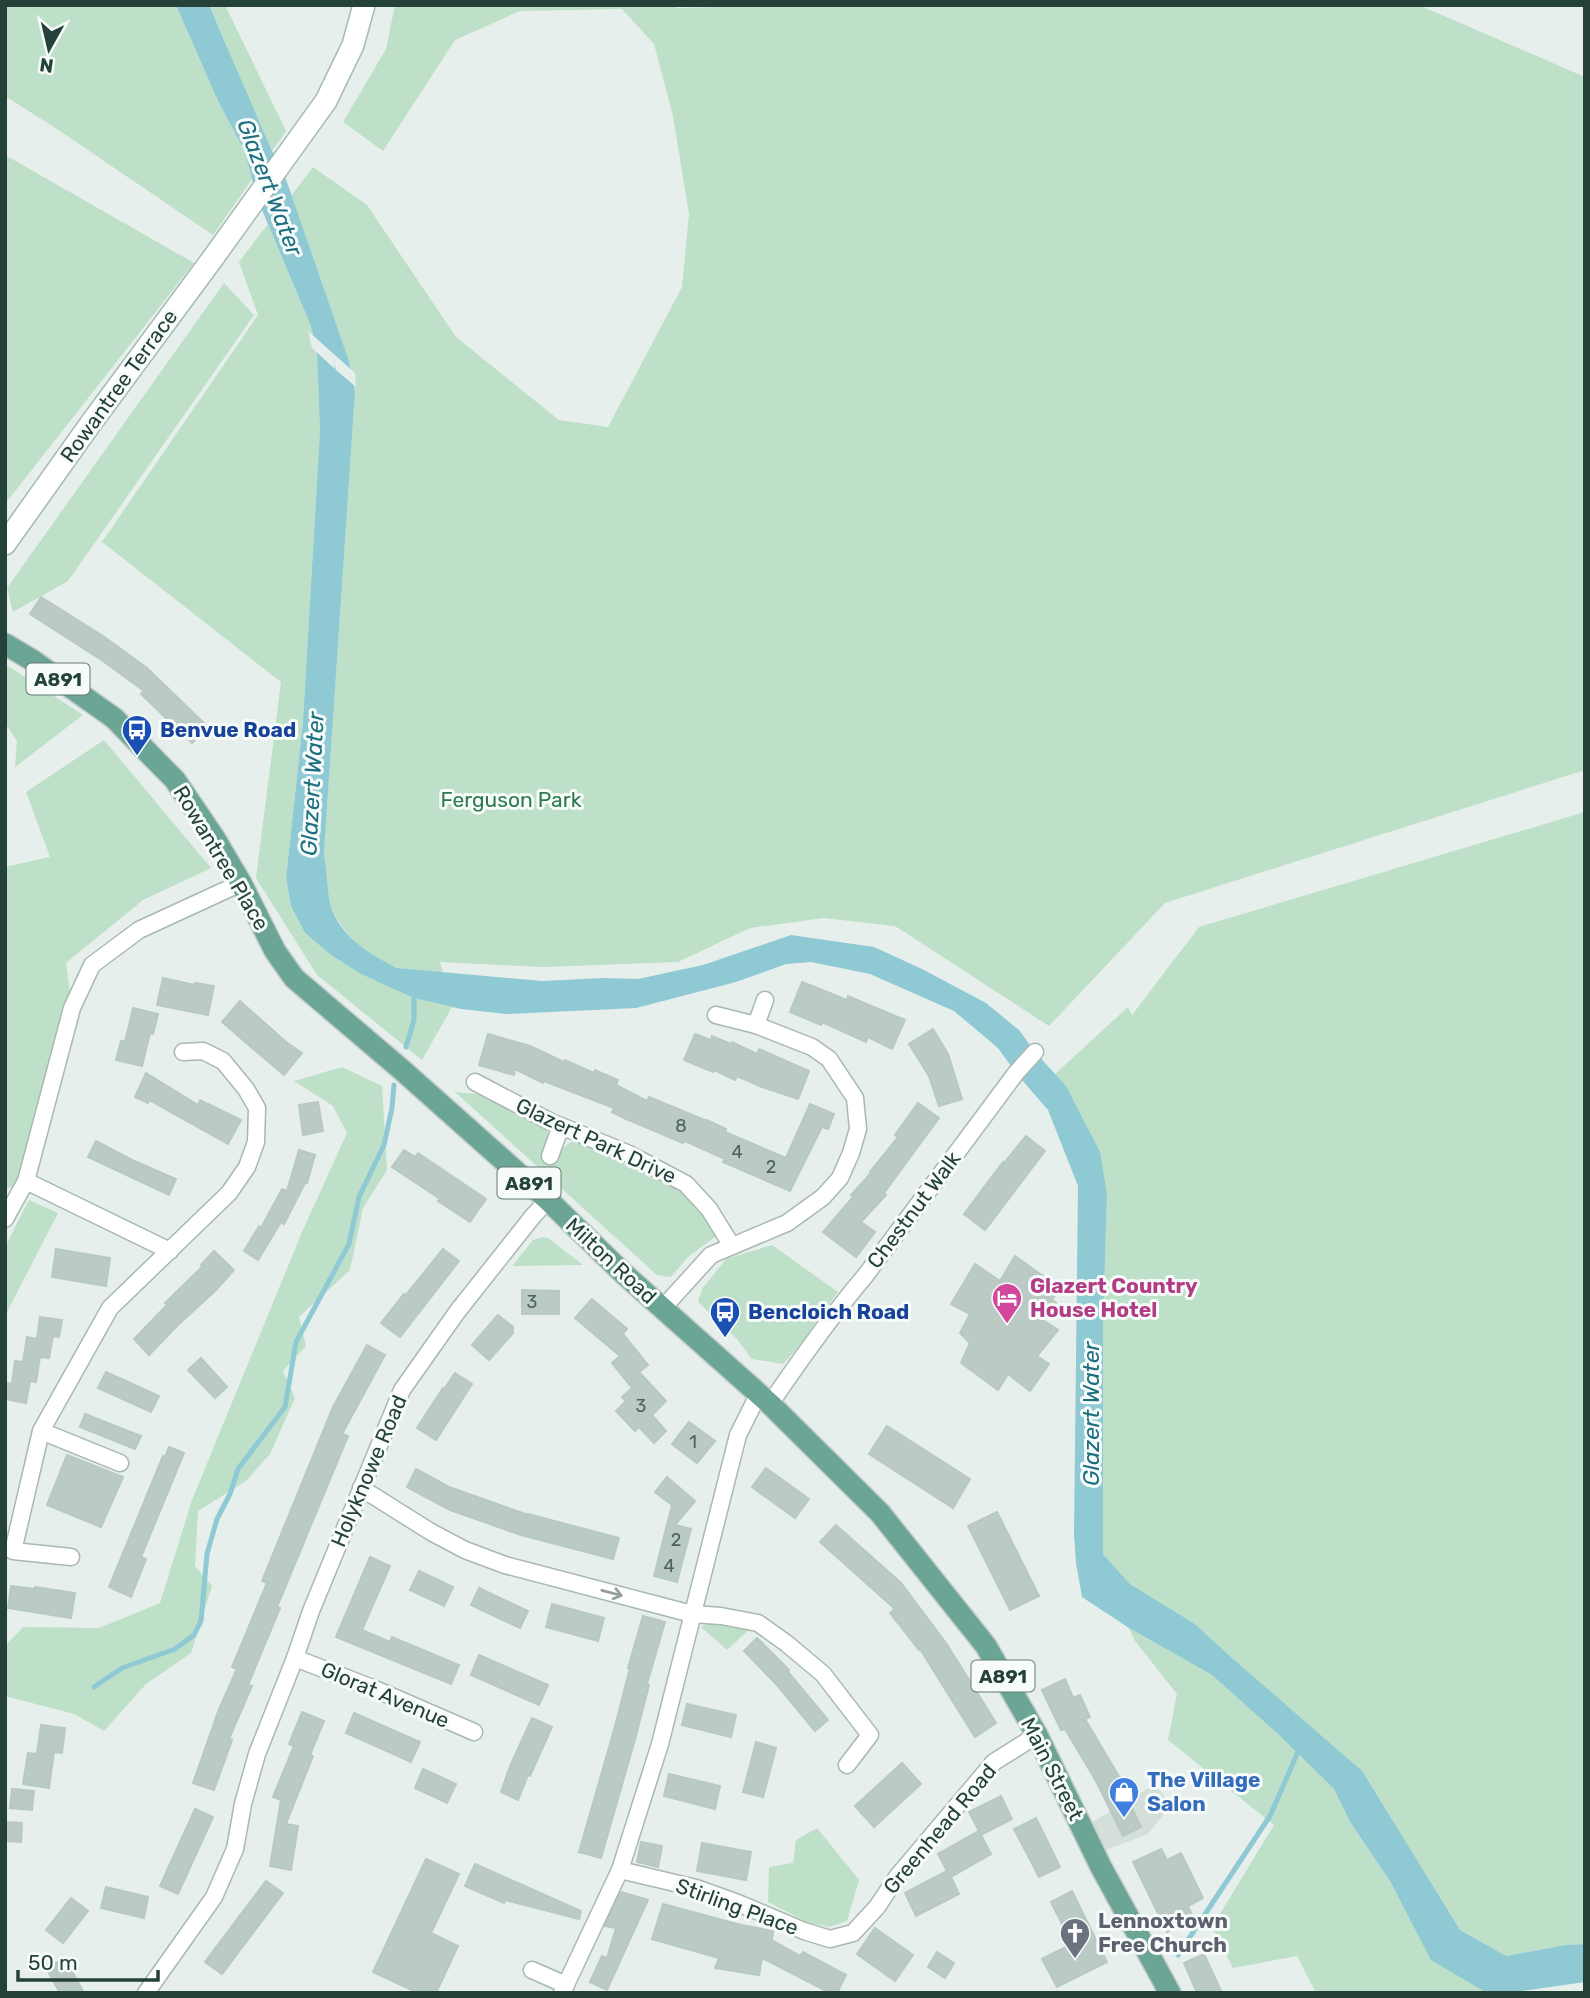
<svg xmlns="http://www.w3.org/2000/svg" width="1590" height="1998" font-family="Rubik,sans-serif">
  <style>
    .built { fill: #d4dfda }
    .green { fill: #bfe0c8 }
    .water { fill: #8ec9d4 }
    .pier { fill: #e6efeb }
    .lines { fill: none; stroke-linecap: round; stroke-linejoin: round }
    .stream { stroke: #8ec9d4; stroke-width: 5 }
    .building { fill: #bbcac4; stroke: #b8c9c2; stroke-width: 2 }
    .minor-casing { stroke: #a8b8b2; stroke-width: 19 }
    .secondary-casing { stroke: #a4bbb3; stroke-width: 24 }
    .primary-casing { stroke: #c2cac8; stroke-width: 24 }
    .minor { stroke: #fff; stroke-width: 16 }
    .secondary { stroke: #fff; stroke-width: 21 }
    .primary { stroke: #6aa596; stroke-width: 21 }
    .oneway { stroke: #92a09c }
    .labels { text-anchor: middle; stroke-width: 6; stroke-linejoin: round; paint-order: stroke }
    .number-label { font-size: 18px; fill: #4a645c }
    .shield { fill: #f7fbf9; stroke: #637a73; stroke-width: 2 }
    .shield-label { font-size: 19px; font-weight: bold; fill: #24423a }
    .street-label { font-size: 21px; fill: #24423a; stroke: #f7fbf9 }
    .transit-label { font-size: 21px; font-weight: bold; fill: #164399; stroke: #f7fbf9; text-anchor: start }
    .park-label { font-size: 21px; fill: #2d7a4b; stroke: #f7fbf9 }
    .hotel-label { font-size: 21px; font-weight: bold; fill: #b23c85; stroke: #f7fbf9; text-anchor: start }
    .shop-label { font-size: 21px; font-weight: bold; fill: #366cbe; stroke: #f7fbf9; text-anchor: start }
    .worship-label { font-size: 21px; font-weight: bold; fill: #5b616d; stroke: #f7fbf9; text-anchor: start }
    .water-label { font-size: 23px; font-style: italic; fill: #1c6f80; stroke: #f7fbf9 }
  </style>
  <rect width="100%" height="100%" fill="#e6efeb"/>
  <polygon class="built" points="1155,1784 1171,1805 1148,1834 1106,1850 1091,1823"/>
  <g class="green">
    <polygon points="5,5 176,5 218,101 245,152 253,178 213,235 57,129 5,96"/>
    <polygon points="209,5 225,5 286,131 272,151"/>
    <path d="M395 5H674L677 8 791 5H1419L1585 77V770L1165 903 1049 1026 895 926 824 918 750 928 678 962 543 967 440 962 443 973C429 971 413 971 399 968 370 962 338 930 330 902 326 887 326 869 324 853L355 392 349 361 291 196 313 167 367 205 456 337 559 420 608 427 682 287 689 214 673 116 654 44 622 9 520 11 455 40 383 151 343 122 386 49Z"/>
    <polygon points="5,155 194,263 5,504"/>
    <polygon points="268,224 311,326 317,355 320,430 303,721 286,878 291,906 305,933 331,955 359,973 414,998 452,1007 422,1060 317,975 256,878 281,682 102,542 258,315 239,262"/>
    <polygon points="224,283 254,315 68,581 13,612 7,588"/>
    <polygon points="5,664 83,715 15,767 17,741 5,723"/>
    <polygon points="104,740 211,868 143,900 66,963 72,1008 26,1181 5,1189 5,867 50,857 26,792"/>
    <polygon points="1585,812 1585,1944 1565,1945 1506,1956 1460,1930 1438,1896 1232,1658 1195,1624 1130,1584 1103,1554 1103,1322 1107,1195 1066,1086 1055,1074 1128,1007 1132,1015 1199,927"/>
    <polygon points="342,1067 382,1086 387,1170 363,1208 350,1270 299,1317 306,1346 283,1371 295,1398 270,1454 246,1481 198,1511 195,1566 212,1586 191,1653 146,1684 104,1731 74,1714 5,1696 5,1646 23,1627 99,1628 160,1603 192,1500 302,1232 347,1133 333,1106 294,1081"/>
    <path d="M455 1092 477 1094 543 1125C552 1134 547 1144 544 1155L557 1160C562 1150 566 1141 577 1141 620 1160 670 1175 702 1212 708 1219 712 1227 718 1235L689 1256 671 1277 657 1275Z"/>
    <polygon points="29,1200 58,1213 5,1316 5,1247"/>
    <polygon points="544,1237 548,1238 583,1265 512,1266 533,1240"/>
    <polygon points="772,1245 838,1292 796,1350 783,1364 752,1359 736,1338 698,1302 702,1289 726,1259"/>
    <polygon points="713,1620 753,1626 727,1650 701,1627"/>
    <polygon points="1129,1628 1212,1675 1280,1736 1334,1789 1350,1822 1390,1881 1410,1919 1488,1993 1316,1993 1297,1956 1233,1968 1212,1927 1274,1825 1168,1740 1177,1694 1135,1641"/>
    <polygon points="817,1828 859,1880 847,1921 829,1927 809,1923 768,1902 769,1867 793,1863 796,1840"/>
  </g>
  <path class="water" d="M176 5H209L272 151 281 165 349 361 355 392 324 853C326 868 327 883 329 898 335 933 368 954 397 968L542 981 603 978 638 979 703 965 791 935 874 947 922 969 986 1003 1019 1030 1035 1052 1066 1086 1100 1152 1107 1195 1103 1322V1554L1130 1584 1195 1624 1232 1658 1362 1771 1460 1930 1506 1956 1565 1945 1585 1944V1982L1508 1993H1487L1431 1960 1390 1881 1350 1822 1334 1789 1280 1736 1212 1675 1129 1628 1082 1597 1076 1563 1074 1535 1078 1186 1048 1110 1016 1073 998 1048 954 1011 870 974 811 962 786 964 736 982 636 1008 507 1014 461 1009 414 998 387 986 359 973 331 955 305 933 291 906 286 878 303 721 320 430 317 355 311 326 257 198 245 152 218 101Z"/>
  <polygon class="pier" points="308,331 355,373 356,387 336,370 333,358 335,369 312,348"/>
  <g class="lines">
    <g class="stream">
      <polyline points="406,1047 414,1020 414,992"/>
      <polyline points="94,1687 122,1668 175,1649 194,1635 201,1621 207,1554 217,1519 230,1494 238,1469 285,1407 296,1342 349,1244 359,1197 384,1145 392,1108 394,1085"/>
      <polyline points="1178,1955 1270,1816 1300,1747"/>
    </g>
  </g>
  <g class="building">
    <polygon points="41,597 103,636 147,668 208,727 192,743 141,694 144,691 103,661 30,614"/>
    <polygon points="163,978 195,985 195,983 214,986 208,1015 157,1005"/>
    <polygon points="802,982 847,1000 848,996 905,1020 892,1049 868,1037 866,1042 822,1022 821,1025 790,1012"/>
    <polygon points="240,1001 286,1042 302,1053 284,1075 222,1022"/>
    <polygon points="133,1008 158,1014 153,1034 150,1033 142,1066 116,1060 121,1041 125,1042"/>
    <polygon points="933,1029 948,1054 962,1099 939,1106 929,1076 909,1044"/>
    <polygon points="488,1034 530,1046 564,1062 565,1060 594,1073 595,1070 618,1080 616,1085 647,1101 649,1097 707,1121 707,1120 726,1129 725,1132 786,1158 810,1104 834,1114 828,1129 822,1127 790,1191 723,1162 725,1159 685,1141 683,1143 624,1118 612,1112 614,1108 544,1081 543,1083 515,1069 514,1075 479,1065"/>
    <polygon points="695,1034 711,1040 712,1036 731,1044 732,1042 757,1054 759,1049 809,1071 798,1099 762,1087 737,1076 735,1080 714,1070 713,1072 684,1060"/>
    <polygon points="146,1073 198,1105 200,1100 241,1120 228,1144 149,1100 148,1103 135,1097"/>
    <polygon points="318,1102 323,1131 303,1135 299,1105"/>
    <polygon points="918,1103 939,1118 884,1193 886,1195 861,1222 875,1232 856,1257 823,1232 853,1197 851,1195 871,1173 870,1172 898,1137 895,1135"/>
    <polygon points="1026,1136 1045,1151 985,1230 964,1214 1003,1162 1004,1163"/>
    <polygon points="96,1141 132,1160 176,1179 169,1195 88,1157"/>
    <polygon points="299,1150 315,1155 307,1183 305,1183 284,1224 281,1222 258,1260 244,1251 259,1226 261,1228 282,1189 287,1191"/>
    <polygon points="404,1150 415,1157 418,1153 486,1199 470,1222 438,1201 440,1199 392,1167"/>
    <polygon points="56,1249 110,1258 106,1286 52,1277"/>
    <polygon points="443,1249 459,1261 400,1337 381,1323 404,1294 406,1295"/>
    <polygon points="214,1251 234,1270 216,1290 177,1326 149,1355 134,1339 167,1305 165,1303 203,1266 201,1265"/>
    <polygon points="1015,1256 1061,1289 1052,1299 1056,1303 1043,1320 1058,1330 1037,1356 1049,1364 1030,1391 1008,1374 998,1390 961,1363 970,1343 960,1333 970,1314 951,1304 975,1264 1000,1281"/>
    <polygon points="522,1290 559,1291 559,1314 522,1314"/>
    <polygon points="592,1299 627,1329 623,1334 648,1365 639,1372 666,1401 652,1415 666,1431 654,1443 639,1427 635,1431 616,1411 626,1401 622,1397 632,1388 612,1363 620,1356 575,1318"/>
    <polygon points="498,1315 513,1327 513,1333 489,1360 472,1345"/>
    <polygon points="40,1317 62,1320 59,1337 53,1336 49,1358 40,1357 36,1382 30,1381 26,1403 5,1399 5,1383 12,1384 15,1361 23,1362 27,1337 37,1339"/>
    <polygon points="367,1345 385,1355 342,1434 348,1436 277,1607 280,1608 248,1685 252,1686 229,1739 232,1740 214,1790 193,1783 219,1709 237,1669 232,1667 267,1583 262,1581 333,1407"/>
    <polygon points="201,1358 227,1387 215,1398 188,1370"/>
    <polygon points="106,1372 159,1396 151,1412 98,1388"/>
    <polygon points="455,1373 472,1384 436,1440 417,1428 443,1388 445,1388"/>
    <polygon points="85,1414 141,1436 135,1449 80,1427"/>
    <polygon points="689,1422 715,1441 697,1463 672,1444"/>
    <polygon points="887,1426 970,1479 953,1508 869,1454"/>
    <polygon points="169,1447 184,1453 141,1557 146,1559 131,1597 109,1587 163,1456 165,1457"/>
    <polygon points="67,1455 123,1477 101,1527 47,1505"/>
    <polygon points="766,1468 809,1499 795,1518 752,1487"/>
    <polygon points="416,1469 449,1487 528,1515 528,1514 619,1538 613,1559 521,1535 450,1510 407,1487"/>
    <polygon points="667,1477 695,1501 675,1525 691,1529 677,1582 654,1576 672,1505 655,1492"/>
    <polygon points="997,1512 1039,1596 1010,1610 968,1526"/>
    <polygon points="836,1525 901,1583 946,1643 996,1723 975,1737 920,1649 919,1650 890,1613 895,1609 820,1542"/>
    <polygon points="370,1557 390,1566 362,1630 390,1642 392,1637 459,1665 451,1684 336,1637"/>
    <polygon points="419,1571 453,1587 444,1606 410,1590"/>
    <polygon points="11,1586 35,1589 35,1587 75,1593 71,1618 8,1608"/>
    <polygon points="479,1588 528,1611 520,1628 471,1605"/>
    <polygon points="552,1604 604,1618 598,1641 546,1627"/>
    <polygon points="643,1616 665,1622 647,1684 649,1685 636,1736 601,1858 579,1852 614,1730 630,1668 628,1668"/>
    <polygon points="757,1638 789,1670 788,1672 828,1720 815,1731 777,1685 744,1651"/>
    <polygon points="479,1655 548,1685 539,1705 471,1675"/>
    <polygon points="1065,1679 1073,1698 1080,1695 1090,1717 1085,1719 1120,1778 1118,1779 1141,1827 1123,1836 1096,1781 1065,1729 1061,1730 1042,1690"/>
    <polygon points="687,1704 736,1715 731,1737 682,1725"/>
    <polygon points="302,1712 324,1721 310,1755 313,1756 286,1824 298,1826 291,1870 270,1866 281,1800 273,1797 294,1746 289,1744"/>
    <polygon points="354,1713 420,1742 411,1762 346,1733"/>
    <polygon points="532,1718 552,1727 530,1776 528,1775 518,1800 501,1792 510,1766"/>
    <polygon points="41,1725 65,1728 62,1753 54,1752 49,1788 23,1784 28,1753 37,1754"/>
    <polygon points="756,1742 776,1748 763,1797 743,1792"/>
    <polygon points="902,1763 921,1784 874,1827 855,1806"/>
    <polygon points="423,1769 456,1784 447,1803 415,1788"/>
    <polygon points="669,1774 720,1786 715,1809 664,1796"/>
    <polygon points="12,1789 34,1791 32,1810 10,1808"/>
    <polygon points="1001,1796 1012,1819 981,1835 969,1812"/>
    <polygon points="195,1809 213,1817 178,1894 160,1886"/>
    <polygon points="1036,1818 1060,1867 1039,1877 1014,1829"/>
    <polygon points="5,1822 22,1823 21,1842 5,1841"/>
    <polygon points="979,1831 991,1854 951,1877 959,1894 916,1916 905,1893 947,1871 938,1854"/>
    <polygon points="641,1842 662,1846 658,1867 637,1862"/>
    <polygon points="702,1843 751,1852 746,1880 697,1871"/>
    <polygon points="1161,1849 1167,1860 1181,1853 1203,1898 1188,1906 1194,1919 1167,1932 1133,1862"/>
    <polygon points="426,1859 459,1874 431,1933 458,1946 436,1993 418,1993 373,1972"/>
    <polygon points="475,1864 581,1911 579,1919 505,1900 504,1903 465,1886"/>
    <polygon points="266,1881 283,1893 222,1974 205,1962"/>
    <polygon points="106,1887 148,1897 144,1918 101,1908"/>
    <polygon points="1072,1891 1107,1962 1057,1987 1042,1959 1072,1944 1051,1902"/>
    <polygon points="621,1892 648,1900 607,1990 590,1982 602,1956 607,1958 616,1928 605,1926"/>
    <polygon points="71,1898 88,1911 63,1943 46,1930"/>
    <polygon points="663,1904 741,1925 773,1931 772,1940 800,1956 803,1952 846,1975 837,1993 830,1993 762,1958 759,1975 715,1968 719,1958 652,1939"/>
    <polygon points="875,1928 913,1955 895,1981 857,1954"/>
    <polygon points="937,1952 954,1963 945,1978 928,1967"/>
    <polygon points="1204,1954 1222,1993 1197,1993 1184,1963"/>
    <polygon points="65,1958 84,1993 60,1993 46,1968"/>
  </g>
  <g class="lines">
    <g class="minor-casing">
      <g id="minor">
        <polyline points="756,1025 765,1000"/>
        <polyline points="475,1082 551,1122 629,1154 686,1184 709,1209 732,1246"/>
        <polyline points="550,1156 561,1126"/>
        <polyline points="26,1181 170,1251"/>
        <polyline points="5,1219 26,1181 72,1008 92,965 139,930 241,883"/>
        <polyline points="662,1309 711,1255 787,1223 823,1197 840,1178 851,1153 858,1129 855,1098 829,1059 812,1047 756,1025 716,1015"/>
        <path d="M770 1404C800 1360 831 1316 865 1276L1016 1073 1035 1052"/>
        <polyline points="41,1431 120,1463"/>
        <polyline points="361,1488 431,1532 465,1550 505,1565 692,1614 721,1616 758,1623 786,1643 823,1674 870,1735 847,1765"/>
        <polyline points="71,1557 13,1551 41,1431 110,1308 229,1193 247,1167 256,1142 257,1108 246,1089 223,1061 203,1051 183,1052"/>
        <polyline points="295,1658 375,1689 474,1732"/>
        <polyline points="620,1870 696,1888 738,1903 804,1931 830,1939 853,1933 877,1907 897,1877 994,1762 1037,1735"/>
        <polyline points="532,1970 566,1985"/>
        <polyline points="146,1993 214,1897 235,1849 243,1804 257,1754 295,1658 311,1611 402,1390 457,1312 533,1216 548,1200"/>
        <polyline points="562,1993 620,1870 660,1744 738,1435 758,1395"/>
      </g>
    </g>
    <g class="secondary-casing">
      <polyline id="secondary" points="5,544 91,423 213,258 326,101 353,45 364,5"/>
    </g>
    <g class="primary-casing">
      <polyline id="primary" points="5,644 32,660 114,718 175,780 215,839 241,883 275,951 294,978 402,1070 548,1200 624,1274 770,1404 880,1513 986,1646 1037,1735 1101,1867 1170,1993"/>
    </g>
    <use href="#minor" class="minor"/>
    <use href="#secondary" class="secondary"/>
    <use href="#primary" class="primary"/>
  </g>
  <defs><path id="oneway-shaft" d="M-6 0H5M1.5-3L5.5 0L1.5 3" fill="none" stroke-width="1.6" stroke-linecap="round" stroke-linejoin="round" transform="scale(1.75)"/></defs>
  <use class="oneway" href="#oneway-shaft" transform="translate(612 1593) rotate(15)"/>
  <defs>
    <g id="bus-pin" transform="scale(1.575)"><path d="M0 17L-7.5 6A9.5 9.5 0 1 1 7.5 6Z" fill="#1a4fb4" stroke="#f7fbf9"/><path d="M-5-6H5V4H4V6H2V4H-2V6H-4V4H-5ZM-3.5-4V0h7V-4ZM-3.5 1.2v1.5H-2V1.2ZM2 1.2v1.5H3.5V1.2Z" fill="#fff"/></g>
    <g id="hotel-pin" transform="scale(1.575)"><path d="M0 17L-7.5 6A9.5 9.5 0 1 1 7.5 6Z" fill="#d1479c" stroke="#f7fbf9"/><path d="M-6-4.5h1.5V1H6V5H4.5V3h-9V5H-6ZM-4 0a1.8 1.8 0 1 1 3.6 0ZM.5 0V-2.5h3Q6-2.5 6 0Z" fill="#fff"/></g>
    <g id="shop-pin" transform="scale(1.575)"><path d="M0 17L-7.5 6A9.5 9.5 0 1 1 7.5 6Z" fill="#3f7fe0" stroke="#f7fbf9"/><path d="M-5-2.5h2.3a2.7 3.5 0 0 1 5.4 0H5L5.5 6h-11ZM-1.5-2.5h3a1.5 2.3 0 0 0-3 0Z" fill="#fff"/></g>
    <g id="church-pin" transform="scale(1.575)"><path d="M0 17L-7.5 6A9.5 9.5 0 1 1 7.5 6Z" fill="#6b7280" stroke="#f7fbf9"/><path d="M-1.2-6h2.4v3.5h3.3v2.4h-3.3V6h-2.4V-.1h-3.3v-2.4h3.3Z" fill="#fff"/></g>
  </defs>
  <g fill-rule="evenodd">
    <use href="#bus-pin" x="137" y="730"/>
    <use href="#hotel-pin" x="1007" y="1298"/>
    <use href="#bus-pin" x="725" y="1312"/>
    <use href="#shop-pin" x="1124" y="1792"/>
    <use href="#church-pin" x="1075" y="1933"/>
  </g>
  <g class="labels">
    <g class="number-label">
      <text x="681" y="1132">8</text>
      <text x="737" y="1158">4</text>
      <text x="771" y="1173">2</text>
      <text x="532" y="1308">3</text>
      <text x="641" y="1412">3</text>
      <text x="693" y="1448">1</text>
      <text x="676" y="1546">2</text>
      <text x="669" y="1572">4</text>
    </g>
    <g class="shield">
      <rect x="26.5" y="663.5" width="63" height="31" rx="5"/>
      <rect x="497.5" y="1167.5" width="63" height="31" rx="5"/>
      <rect x="971.5" y="1660.5" width="63" height="31" rx="5"/>
    </g>
    <g class="shield-label">
      <text x="58" y="686">A891</text>
      <text x="529" y="1190">A891</text>
      <text x="1003" y="1683">A891</text>
    </g>
    <g class="street-label">
      <text transform="translate(119 386) rotate(-54)" y="7">Rowantree Terrace</text>
      <text transform="translate(221 858) rotate(59)" y="7">Rowantree Place</text>
      <text transform="translate(596 1141) rotate(25)" y="7">Glazert Park Drive</text>
      <text transform="translate(914 1210) rotate(-53)" y="7">Chestnut Walk</text>
      <text transform="translate(611 1261) rotate(43)" y="7">Milton Road</text>
      <text transform="translate(369 1471) rotate(-67)" y="7">Holyknowe Road</text>
      <text transform="translate(385 1695) rotate(23)" y="7">Glorat Avenue</text>
      <text transform="translate(1052 1769) rotate(63)" y="7">Main Street</text>
      <text transform="translate(940 1829) rotate(-50)" y="7">Greenhead Road</text>
      <text transform="translate(737 1907) rotate(20)" y="7">Stirling Place</text>
    </g>
    <g class="transit-label">
      <text x="160" y="737">Benvue Road</text>
      <text x="748" y="1319">Bencloich Road</text>
    </g>
    <g class="park-label">
      <text x="511" y="807">Ferguson Park</text>
    </g>
    <g class="hotel-label">
      <text x="1030" y="1293">Glazert Country<tspan x="1030" dy="24">House Hotel</tspan></text>
    </g>
    <g class="shop-label">
      <text x="1147" y="1787">The Village<tspan x="1147" dy="24">Salon</tspan></text>
    </g>
    <g class="worship-label">
      <text x="1098" y="1928">Lennoxtown<tspan x="1098" dy="24">Free Church</tspan></text>
    </g>
    <g class="water-label">
      <text transform="translate(270 187) rotate(69)" y="8">Glazert Water</text>
      <text transform="translate(312 784) rotate(-87)" y="8">Glazert Water</text>
      <text transform="translate(1091 1414) rotate(-90)" y="8">Glazert Water</text>
    </g>
  </g>
  <rect width="1590" height="1998" fill="none" stroke="#24423a" stroke-width="14"/>
  <g transform="translate(49 49) rotate(188)" stroke="#f7fbf9" stroke-width="5" paint-order="stroke">
  <path d="M0-5L12 26L0 18L-12 26Z" fill="#24423a"/>
  <text y="-10" font-size="19" font-weight="bold" text-anchor="middle" fill="#24423a">N</text>
  </g>
  <path d="M18 1970v10h140v-10" fill="none" stroke="#24423a" stroke-width="3.5"/>
  <text x="28" y="1970" font-size="21" fill="#24423a" stroke="#f7fbf9" stroke-width="5" paint-order="stroke">50 m</text>
</svg>
